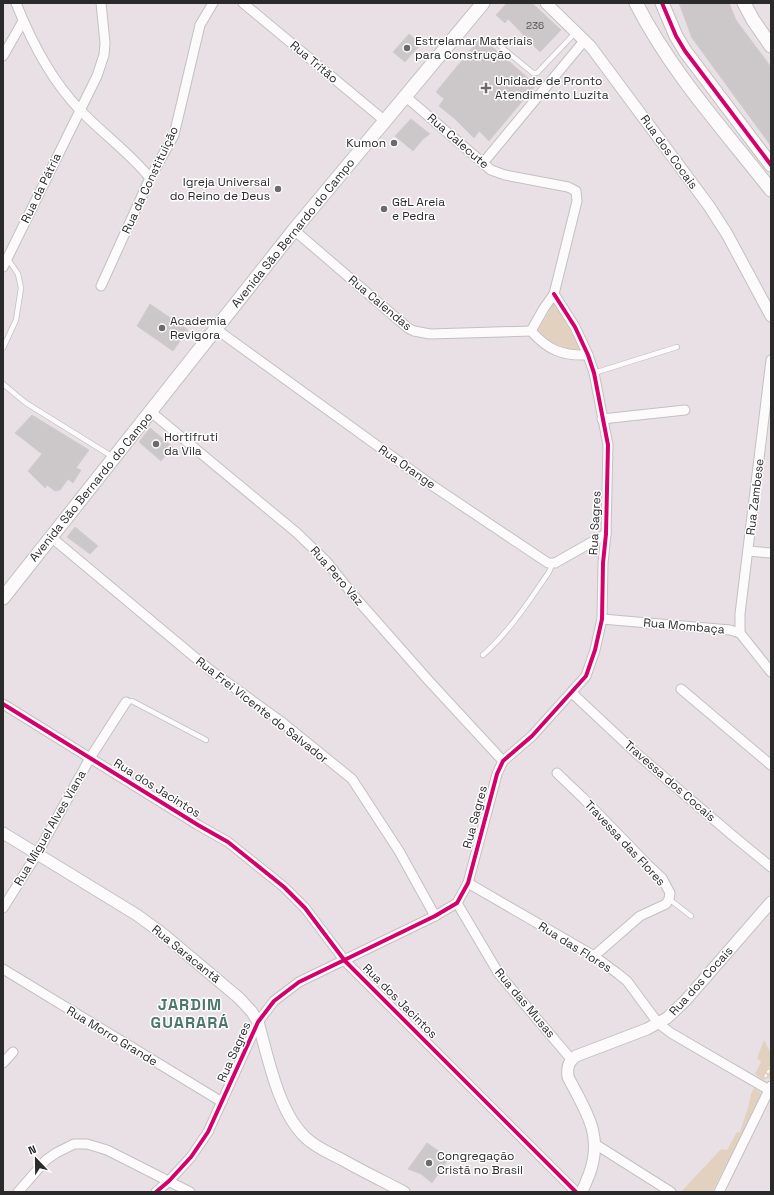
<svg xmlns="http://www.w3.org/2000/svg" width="774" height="1195" font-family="'Space Grotesk',sans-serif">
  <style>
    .green { fill: #e2d1be }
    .building { fill: #ccc7c9; stroke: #d3cccf }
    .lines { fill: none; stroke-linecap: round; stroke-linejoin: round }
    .service-casing { stroke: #c2c1c2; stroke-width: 6 }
    .minor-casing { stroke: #c2c1c2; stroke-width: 11 }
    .tertiary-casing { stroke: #c2c1c2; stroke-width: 13 }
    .secondary-casing { stroke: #c2c1c2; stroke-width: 15 }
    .path { stroke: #fcfafb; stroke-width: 2; stroke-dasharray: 3 2; stroke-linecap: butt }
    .service { stroke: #fcfafb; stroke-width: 4.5 }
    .minor { stroke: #fcfafb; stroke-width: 9 }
    .tertiary { stroke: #fcfafb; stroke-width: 11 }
    .secondary { stroke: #fcfafb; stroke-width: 13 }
    .cycleway-casing { stroke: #fff; stroke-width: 6 }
    .cycleway { stroke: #d6006c; stroke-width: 4 }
    .poi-dot { fill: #6c6a6b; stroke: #fff; stroke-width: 1.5 }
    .labels { text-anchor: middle; stroke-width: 3; stroke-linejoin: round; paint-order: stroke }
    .number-label { font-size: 10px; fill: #545354 }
    .poi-label { font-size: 12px; fill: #2a2a2a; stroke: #fff; text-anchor: start }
    .street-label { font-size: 12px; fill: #2a2a2a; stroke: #fff }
    .district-label { font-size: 16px; font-weight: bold; letter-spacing: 1px; fill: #4e766d; stroke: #fff }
  </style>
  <rect width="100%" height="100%" fill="#e8e0e4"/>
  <g class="green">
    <path d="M554 303 570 330 580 350C563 350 549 342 538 330Z"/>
    <polygon points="764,1040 771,1053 771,1074 769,1078 763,1080 755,1074 761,1062 757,1058"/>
    <polygon points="754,1088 760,1092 762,1095 712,1192 681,1192 721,1149 727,1150 737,1132 740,1132 748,1108 751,1094"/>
  </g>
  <g class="building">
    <polygon points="507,3 532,3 561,30 540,52 508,19 505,23 496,15"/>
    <polygon points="679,3 729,3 736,20 771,67 771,146 692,38"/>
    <polygon points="409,34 421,44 405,62 393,52"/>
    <polygon points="481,37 536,85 489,141 479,131 474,138 455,119 439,106 444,99 436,92"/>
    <polygon points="411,119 430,134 423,139 413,151 395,136"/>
    <polygon points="150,304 188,330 173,351 137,326"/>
    <polygon points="32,415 89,450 76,468 81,470 73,483 68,479 60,490 55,491 47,485 45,488 28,471 42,454 15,433"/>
    <polygon points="150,428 173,447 161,461 139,442"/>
    <polygon points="75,527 98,546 90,554 67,537"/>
    <polygon points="427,1143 449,1158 432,1183 421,1174 408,1169"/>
  </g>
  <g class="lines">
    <g class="service-casing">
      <g id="service">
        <polyline points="500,46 533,73 537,73 575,33"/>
        <polyline points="3,348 16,320 21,288 18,274 8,259"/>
        <polyline points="594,373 677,347"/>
        <polyline points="3,384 26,403 113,457"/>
        <path d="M483 655C510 631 529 601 549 572L552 564"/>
        <polyline points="126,702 132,701 206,740"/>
        <polyline points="669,899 691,916"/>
      </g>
    </g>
    <g class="minor-casing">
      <g id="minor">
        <path d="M16 3C31 41 51 80 80 110 103 134 130 153 150 178"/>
        <polyline points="243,3 385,121"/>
        <polyline points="3,56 23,21"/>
        <polyline points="405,96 491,170 505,175 568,187 576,191 577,201 554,294 544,308 531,331"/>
        <polyline points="483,163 584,41"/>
        <polyline points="294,230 408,328 414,331 430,334 531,331"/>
        <polyline points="3,267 97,76 104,55 105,43 101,3"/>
        <polyline points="101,286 150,178 174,135 200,25 213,3"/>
        <polyline points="216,329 433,486 548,563 555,563 606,534"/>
        <path d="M531 331C548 350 562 356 588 355"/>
        <polyline points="151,412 297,533 326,561 354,596 429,681 503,761"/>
        <polyline points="602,419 685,410"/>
        <polyline points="51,537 210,670 283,723 352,779 399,851 435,916"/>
        <polyline points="748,551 771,553"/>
        <polyline points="602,619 730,630 740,633 771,672"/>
        <polyline points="740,633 740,614 771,360"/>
        <polyline points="681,689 771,765"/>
        <polyline points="572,693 636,753 732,835 771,867"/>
        <polyline points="3,704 198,825 228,842 284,887 305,908 345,961 576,1192"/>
        <polyline points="557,773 583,798 648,865 662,878 670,893 669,899 666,904 640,916 594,956"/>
        <polyline points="468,883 594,956 617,973 627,981 658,1023 671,1033 769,1090"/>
        <polyline points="457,903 499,974 571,1059"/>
        <polyline points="3,908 37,854 90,758 126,702"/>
        <polyline points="3,969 222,1102"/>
        <polyline points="3,1063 13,1052"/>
        <polyline points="595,1144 671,1192"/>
        <polyline points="18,1192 46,1160 56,1153 74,1144 87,1144 107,1150 190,1192"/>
        <polyline points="156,1192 169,1181 191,1157 208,1132 258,1022 274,1001 299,982 435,916 457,903 468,883 497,774 503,761 532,736 586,676 595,650 602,619 603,563 606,534 608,445 594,373 588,355 575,327 554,294"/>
        <polyline points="719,1192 771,1086"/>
      </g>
    </g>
    <g class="tertiary-casing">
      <g id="tertiary">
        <polyline points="546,3 591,47 709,206 727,234 771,316"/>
        <path d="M3 833 137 915 163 934 239 998 252 1012 258 1022C268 1057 278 1111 305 1137 315 1147 329 1153 341 1159 362 1171 383 1181 404 1192"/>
        <path d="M581 1192C585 1187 586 1181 589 1175 604 1135 586 1112 568 1077 567 1067 568 1062 576 1056L647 1029 667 1018 685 1001 771 902"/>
      </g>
    </g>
    <g class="secondary-casing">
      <g id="secondary">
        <path d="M636 3C671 72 724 130 771 190"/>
        <polyline points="662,3 676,36 685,51 771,165"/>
        <polyline points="744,3 753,20 771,46"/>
        <polyline points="3,598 294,230 483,3"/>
      </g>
    </g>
    <polyline class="path" points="765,1077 771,1067"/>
    <use href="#service" class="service"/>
    <use href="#minor" class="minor"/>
    <use href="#tertiary" class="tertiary"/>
    <use href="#secondary" class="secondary"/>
    <g class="cycleway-casing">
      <g id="cycleway">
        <polyline points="662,3 676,36 685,51 771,165"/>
        <polyline points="3,704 198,825 228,842 284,887 305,908 345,961 576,1192"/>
        <polyline points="156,1192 169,1181 191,1157 208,1132 258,1022 274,1001 299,982 435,916 457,903 468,883 497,774 503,761 532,736 586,676 595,650 602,619 603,563 606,534 608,445 594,373 588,355 575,327 554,294"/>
      </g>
    </g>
    <use href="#cycleway" class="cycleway"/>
  </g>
  <g class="poi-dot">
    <circle cx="407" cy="48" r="4"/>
    <path d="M484 82h4v4h4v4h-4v4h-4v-4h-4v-4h4z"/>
    <circle cx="394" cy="143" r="4"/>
    <circle cx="278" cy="189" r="4"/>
    <circle cx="384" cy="209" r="4"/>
    <circle cx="162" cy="328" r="4"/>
    <circle cx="156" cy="444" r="4"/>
    <circle cx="429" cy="1163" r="4"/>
  </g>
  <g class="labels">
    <g class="number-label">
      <text x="535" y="29">236</text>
    </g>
    <g class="poi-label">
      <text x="415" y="45">Estrelamar Materiais<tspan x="415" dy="14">para Construção</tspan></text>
      <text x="495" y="85">Unidade de Pronto<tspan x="495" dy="14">Atendimento Luzita</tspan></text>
      <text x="386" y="147" text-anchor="end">Kumon</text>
      <text x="270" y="186" text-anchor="end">Igreja Universal<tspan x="270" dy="14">do Reino de Deus</tspan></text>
      <text x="392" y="206">G&amp;L Areia<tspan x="392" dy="14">e Pedra</tspan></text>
      <text x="170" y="325">Academia<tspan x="170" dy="14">Revigora</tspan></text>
      <text x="164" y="441">Hortifruti<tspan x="164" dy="14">da Vila</tspan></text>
      <text x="437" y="1160">Congregação<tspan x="437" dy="14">Cristã no Brasil</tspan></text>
    </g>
    <g class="street-label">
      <text transform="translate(314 62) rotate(40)" y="4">Rua Tritão</text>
      <text transform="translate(458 141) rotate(41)" y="4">Rua Calecute</text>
      <text transform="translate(669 152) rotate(54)" y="4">Rua dos Cocais</text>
      <text transform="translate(150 180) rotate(-65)" y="4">Rua da Constituição</text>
      <text transform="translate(41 188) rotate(-64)" y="4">Rua da Pátria</text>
      <text transform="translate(293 233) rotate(-51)" y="4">Avenida São Bernardo do Campo</text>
      <text transform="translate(380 303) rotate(40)" y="4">Rua Calendas</text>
      <text transform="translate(407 467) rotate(35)" y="4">Rua Orange</text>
      <text transform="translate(91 487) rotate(-51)" y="4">Avenida São Bernardo do Campo</text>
      <text transform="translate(755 497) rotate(-83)" y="4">Rua Zambese</text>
      <text transform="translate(595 523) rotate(-87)" y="4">Rua Sagres</text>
      <text transform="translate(337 576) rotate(49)" y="4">Rua Pero Vaz</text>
      <text transform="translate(684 626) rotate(5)" y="4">Rua Mombaça</text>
      <text transform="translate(262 710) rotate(38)" y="4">Rua Frei Vicente do Salvador</text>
      <text transform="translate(670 781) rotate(41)" y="4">Travessa dos Cocais</text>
      <text transform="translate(157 788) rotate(32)" y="4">Rua dos Jacintos</text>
      <text transform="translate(475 817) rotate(-75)" y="4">Rua Sagres</text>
      <text transform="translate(50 828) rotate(-60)" y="4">Rua Miguel Alves Viana</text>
      <text transform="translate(625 843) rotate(47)" y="4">Travessa das Flores</text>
      <text transform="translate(575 947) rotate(32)" y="4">Rua das Flores</text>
      <text transform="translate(186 954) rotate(39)" y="4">Rua Saracantã</text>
      <text transform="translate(701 981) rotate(-48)" y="4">Rua dos Cocais</text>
      <text transform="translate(400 1001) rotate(45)" y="4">Rua dos Jacintos</text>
      <text transform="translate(525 1003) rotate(50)" y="4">Rua das Musas</text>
      <text transform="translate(112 1036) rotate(31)" y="4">Rua Morro Grande</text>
      <text transform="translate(234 1052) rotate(-66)" y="4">Rua Sagres</text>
    </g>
    <g class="district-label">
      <text x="190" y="1010">JARDIM<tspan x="190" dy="18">GUARARÁ</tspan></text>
    </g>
  </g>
  <rect width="774" height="1195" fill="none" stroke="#2a2a2a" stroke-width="8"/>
  <g transform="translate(36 1159) rotate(338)" stroke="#ffffff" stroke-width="3" paint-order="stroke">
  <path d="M0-3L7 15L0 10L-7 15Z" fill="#2a2a2a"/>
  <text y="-6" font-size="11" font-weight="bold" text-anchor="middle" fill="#2a2a2a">N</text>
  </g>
</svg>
